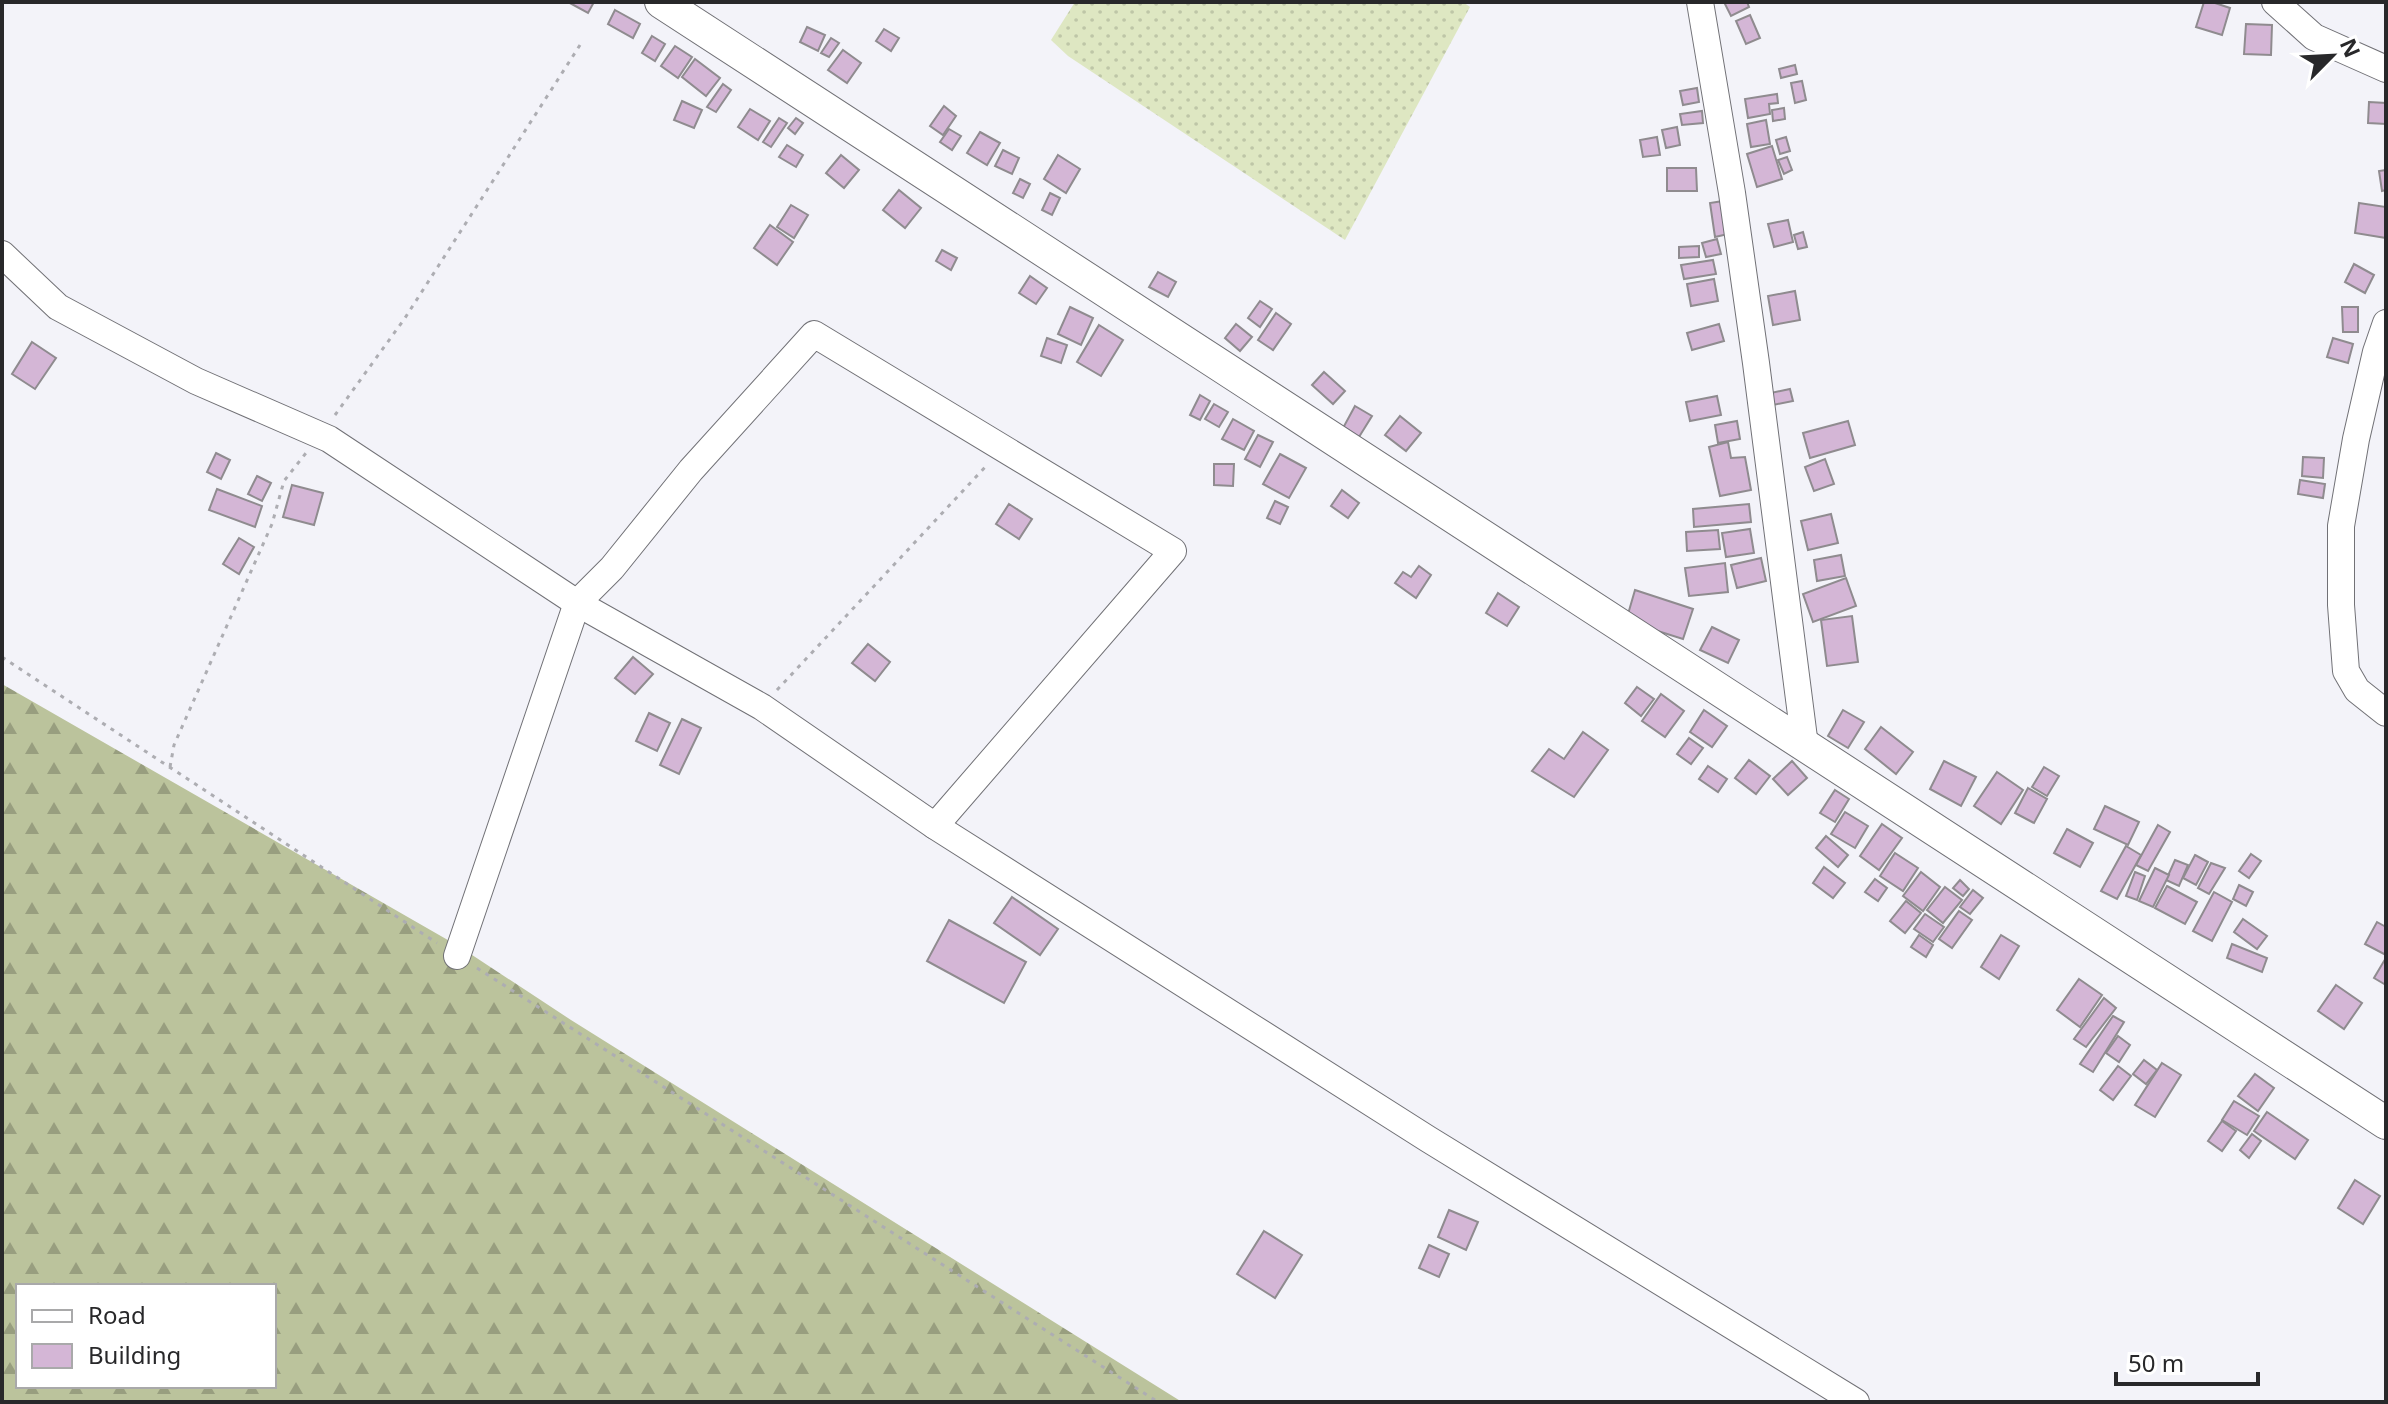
<svg xmlns="http://www.w3.org/2000/svg" width="2388" height="1404" font-family="'Noto Sans',sans-serif">
  <style>
    .grass { fill: url(#grass-dots) }
    .forest { fill: url(#forest-firs); fill-rule: evenodd }
    .building { fill: #d4b6d6; stroke: #8f8b8f; stroke-width: 2 }
    .lines { fill: none; stroke-linecap: round; stroke-linejoin: round }
    .minor-casing { stroke: #717176; stroke-width: 28 }
    .major-casing { stroke: #717176; stroke-width: 34 }
    .path { stroke: #adadb2; stroke-width: 3; stroke-dasharray: 4 6; stroke-linecap: butt }
    .minor { stroke: #fff; stroke-width: 26 }
    .major { stroke: #fff; stroke-width: 32 }
  </style>
  <defs>
    <pattern id="grass-dots" width="8" height="8" patternUnits="userSpaceOnUse" patternTransform="scale(2)"><rect width="8" height="8" fill="#dee7c2"/><path d="M2 2h.1M6 6h.1" fill="none" stroke="#bec6a7" stroke-width="1.8" stroke-linecap="round"/></pattern>
    <pattern id="forest-firs" width="22" height="20" patternUnits="userSpaceOnUse" patternTransform="scale(2)"><rect width="22" height="20" fill="#bbc39c"/><path d="M5 1l3.5 6h-7zM16 11l3.5 6h-7z" fill="#989e7f"/></pattern>
  </defs>
  <rect width="100%" height="100%" fill="#f3f3f9"/>
  <polygon class="grass" points="1075,2 1463,2 1470,7 1345,240 1068,56 1051,40"/>
  <path class="forest" d="M2 684 460 947 571 1020 1182 1402H2ZM18 1286H274V1386H18Z"/>
  <g class="building">
    <polygon points="568,2 594,2 588,13"/>
    <polygon points="1724,2 1747,2 1749,7 1731,16"/>
    <polygon points="2204,2 2212,2 2230,8 2222,35 2196,27"/>
    <polygon points="615,10 640,24 633,38 608,24"/>
    <polygon points="1750,15 1760,38 1746,44 1736,21"/>
    <polygon points="2246,24 2272,25 2271,55 2244,54"/>
    <polygon points="807,27 825,35 818,51 800,42"/>
    <polygon points="884,29 899,38 891,51 876,41"/>
    <polygon points="652,36 665,44 655,61 642,53"/>
    <polygon points="831,38 839,43 829,57 821,53"/>
    <polygon points="675,46 692,57 678,78 661,66"/>
    <polygon points="843,50 861,63 847,83 828,70"/>
    <polygon points="695,59 720,78 706,96 682,77"/>
    <polygon points="1795,65 1797,74 1781,78 1779,69"/>
    <polygon points="1802,81 1806,100 1795,103 1791,83"/>
    <polygon points="723,84 731,90 716,112 707,107"/>
    <polygon points="1697,88 1699,102 1683,105 1680,91"/>
    <polygon points="1777,94 1778,103 1769,104 1770,114 1748,118 1745,99"/>
    <polygon points="682,101 702,110 694,128 674,120"/>
    <polygon points="2369,102 2386,103 2386,124 2368,123"/>
    <polygon points="944,106 956,116 943,135 930,126"/>
    <polygon points="1784,108 1785,119 1773,121 1772,110"/>
    <polygon points="750,109 770,121 758,140 738,127"/>
    <polygon points="1702,111 1703,123 1682,125 1680,114"/>
    <polygon points="779,118 787,123 771,147 763,142"/>
    <polygon points="796,118 803,123 795,134 788,128"/>
    <polygon points="1766,120 1770,144 1751,147 1747,124"/>
    <polygon points="1677,127 1680,145 1666,148 1662,130"/>
    <polygon points="949,129 961,136 952,150 940,142"/>
    <polygon points="980,132 1000,143 987,165 967,153"/>
    <polygon points="1657,137 1660,155 1643,157 1640,140"/>
    <polygon points="1786,137 1790,151 1780,154 1776,140"/>
    <polygon points="787,145 803,155 796,167 779,157"/>
    <polygon points="1772,146 1782,179 1757,187 1747,154"/>
    <polygon points="1003,150 1019,158 1012,174 995,166"/>
    <polygon points="841,155 859,170 844,188 826,173"/>
    <polygon points="1058,155 1080,169 1066,193 1044,179"/>
    <polygon points="1787,157 1792,170 1784,174 1778,160"/>
    <polygon points="1667,168 1696,168 1697,191 1667,191"/>
    <polygon points="2386,170 2386,190 2382,191 2379,171"/>
    <polygon points="1020,179 1030,184 1023,198 1013,193"/>
    <polygon points="899,190 921,208 905,228 883,210"/>
    <polygon points="1050,193 1060,198 1052,215 1042,210"/>
    <polygon points="1723,201 1728,234 1715,237 1710,203"/>
    <polygon points="2359,203 2386,207 2386,238 2355,233"/>
    <polygon points="791,205 808,215 794,238 777,227"/>
    <polygon points="1788,220 1793,242 1774,247 1768,224"/>
    <polygon points="770,225 793,242 777,265 754,248"/>
    <polygon points="1803,232 1807,247 1798,249 1794,235"/>
    <polygon points="1717,239 1721,254 1706,257 1702,243"/>
    <polygon points="1699,246 1699,257 1679,258 1679,247"/>
    <polygon points="942,250 957,258 951,270 936,261"/>
    <polygon points="1713,260 1716,274 1684,279 1681,265"/>
    <polygon points="2354,264 2374,275 2365,293 2345,282"/>
    <polygon points="1158,272 1176,282 1168,297 1149,287"/>
    <polygon points="1030,276 1047,288 1036,304 1019,293"/>
    <polygon points="1714,279 1718,301 1691,306 1687,284"/>
    <polygon points="1795,291 1800,320 1773,325 1768,296"/>
    <polygon points="1260,301 1272,309 1260,327 1248,318"/>
    <polygon points="1070,307 1093,318 1081,345 1058,334"/>
    <polygon points="2342,307 2358,307 2358,332 2343,332"/>
    <polygon points="1276,313 1291,324 1273,350 1258,340"/>
    <polygon points="1236,324 1252,337 1240,351 1225,338"/>
    <polygon points="1719,324 1724,341 1692,350 1687,333"/>
    <polygon points="1099,325 1123,340 1101,376 1077,362"/>
    <polygon points="1047,338 1067,345 1061,363 1041,356"/>
    <polygon points="2333,338 2353,344 2348,363 2327,357"/>
    <polygon points="32,342 56,358 35,389 12,374"/>
    <polygon points="1324,372 1345,391 1333,404 1312,385"/>
    <polygon points="1790,389 1793,401 1768,406 1766,394"/>
    <polygon points="1200,395 1210,401 1200,420 1190,415"/>
    <polygon points="1717,396 1721,415 1690,421 1686,402"/>
    <polygon points="1214,404 1228,412 1219,427 1205,419"/>
    <polygon points="1355,406 1372,416 1359,437 1343,428"/>
    <polygon points="1400,416 1421,433 1406,451 1385,435"/>
    <polygon points="1233,419 1254,431 1244,450 1222,439"/>
    <polygon points="1737,421 1740,439 1718,443 1715,425"/>
    <polygon points="1848,421 1855,445 1810,458 1803,433"/>
    <polygon points="1258,435 1273,442 1260,467 1245,459"/>
    <polygon points="1728,442 1731,458 1745,457 1751,490 1720,496 1709,447"/>
    <polygon points="216,453 230,460 221,479 207,472"/>
    <polygon points="1280,454 1306,468 1289,498 1263,484"/>
    <polygon points="2303,457 2324,458 2323,478 2302,476"/>
    <polygon points="1825,459 1834,484 1814,491 1805,467"/>
    <polygon points="1214,464 1234,464 1233,486 1214,485"/>
    <polygon points="257,476 271,483 262,501 248,494"/>
    <polygon points="2300,480 2325,484 2323,498 2298,494"/>
    <polygon points="292,485 323,493 314,525 283,517"/>
    <polygon points="217,489 262,506 255,527 209,510"/>
    <polygon points="1342,490 1359,503 1348,518 1331,506"/>
    <polygon points="1275,501 1288,507 1280,524 1267,518"/>
    <polygon points="1009,504 1032,519 1019,539 996,524"/>
    <polygon points="1749,504 1751,522 1694,527 1693,509"/>
    <polygon points="1831,514 1838,543 1808,550 1801,521"/>
    <polygon points="1750,529 1754,553 1726,557 1722,533"/>
    <polygon points="1718,530 1720,549 1687,551 1686,532"/>
    <polygon points="239,538 254,547 239,574 223,564"/>
    <polygon points="1841,555 1845,576 1817,581 1814,560"/>
    <polygon points="1761,558 1766,581 1737,588 1731,565"/>
    <polygon points="1725,563 1728,592 1689,596 1685,568"/>
    <polygon points="1419,566 1431,575 1416,598 1395,583 1403,572 1411,577"/>
    <polygon points="1846,578 1856,606 1813,622 1803,594"/>
    <polygon points="1635,590 1693,609 1683,639 1626,621"/>
    <polygon points="1498,593 1519,607 1507,626 1486,613"/>
    <polygon points="1852,616 1858,662 1827,666 1821,620"/>
    <polygon points="1712,627 1739,640 1728,663 1700,650"/>
    <polygon points="868,644 890,662 875,681 852,663"/>
    <polygon points="633,657 653,674 635,694 615,678"/>
    <polygon points="1637,687 1654,699 1641,716 1625,703"/>
    <polygon points="1661,694 1684,711 1665,737 1642,721"/>
    <polygon points="1704,710 1727,726 1712,747 1690,732"/>
    <polygon points="1843,710 1864,722 1848,748 1828,736"/>
    <polygon points="649,713 670,723 657,751 636,741"/>
    <polygon points="682,719 701,728 679,774 660,765"/>
    <polygon points="1881,727 1913,752 1896,774 1865,749"/>
    <polygon points="1583,732 1608,750 1574,797 1532,771 1549,749 1564,759"/>
    <polygon points="1689,738 1703,748 1691,764 1677,754"/>
    <polygon points="1749,760 1770,776 1756,794 1735,778"/>
    <polygon points="1792,761 1807,778 1788,795 1773,779"/>
    <polygon points="1944,761 1976,777 1961,806 1930,789"/>
    <polygon points="1708,766 1727,779 1718,792 1699,779"/>
    <polygon points="2044,767 2059,776 2047,796 2032,787"/>
    <polygon points="1997,772 2023,790 2001,824 1974,806"/>
    <polygon points="2028,788 2047,799 2034,823 2015,813"/>
    <polygon points="1835,790 1849,799 1835,822 1820,813"/>
    <polygon points="2105,806 2139,822 2128,845 2094,829"/>
    <polygon points="1845,812 1868,826 1855,848 1831,834"/>
    <polygon points="1882,824 1902,838 1879,870 1860,856"/>
    <polygon points="2158,825 2170,832 2148,871 2136,865"/>
    <polygon points="2067,829 2093,843 2080,867 2054,853"/>
    <polygon points="1826,836 1848,855 1838,867 1816,848"/>
    <polygon points="2126,846 2141,855 2117,899 2101,891"/>
    <polygon points="1895,853 1918,868 1903,891 1880,876"/>
    <polygon points="2251,854 2261,861 2249,878 2239,871"/>
    <polygon points="2195,855 2208,862 2196,885 2183,878"/>
    <polygon points="2175,860 2188,865 2179,886 2166,880"/>
    <polygon points="2211,863 2225,868 2209,894 2198,888"/>
    <polygon points="1824,867 1845,883 1833,898 1813,883"/>
    <polygon points="2155,868 2169,875 2153,907 2139,901"/>
    <polygon points="1921,872 1940,887 1923,911 1903,896"/>
    <polygon points="2135,872 2145,876 2137,900 2126,896"/>
    <polygon points="1875,879 1887,888 1878,901 1865,892"/>
    <polygon points="1960,880 1969,889 1963,896 1953,888"/>
    <polygon points="2239,885 2253,892 2246,906 2233,899"/>
    <polygon points="2167,886 2197,902 2185,924 2155,908"/>
    <polygon points="1945,887 1962,900 1943,923 1927,910"/>
    <polygon points="1973,890 1983,898 1970,914 1960,907"/>
    <polygon points="2214,892 2232,902 2212,941 2193,931"/>
    <polygon points="1012,897 1058,929 1040,955 994,923"/>
    <polygon points="1906,901 1921,913 1905,933 1890,921"/>
    <polygon points="1959,911 1972,920 1952,948 1939,939"/>
    <polygon points="1925,914 1944,927 1933,942 1914,929"/>
    <polygon points="2243,919 2267,936 2257,949 2234,932"/>
    <polygon points="949,920 1026,962 1004,1003 927,961"/>
    <polygon points="2377,922 2386,927 2386,955 2365,944"/>
    <polygon points="1919,935 1933,945 1926,957 1911,947"/>
    <polygon points="2001,935 2019,946 1999,979 1981,967"/>
    <polygon points="2232,944 2267,958 2262,972 2227,958"/>
    <polygon points="2384,961 2386,963 2386,985 2374,978"/>
    <polygon points="2079,979 2102,995 2080,1027 2057,1010"/>
    <polygon points="2336,985 2362,1003 2344,1029 2318,1011"/>
    <polygon points="2104,998 2116,1008 2086,1047 2074,1039"/>
    <polygon points="2113,1016 2124,1022 2093,1072 2080,1064"/>
    <polygon points="2118,1036 2130,1045 2119,1062 2106,1053"/>
    <polygon points="2144,1060 2157,1070 2146,1084 2133,1074"/>
    <polygon points="2162,1063 2181,1075 2155,1117 2135,1105"/>
    <polygon points="2118,1066 2131,1076 2113,1100 2100,1090"/>
    <polygon points="2255,1074 2274,1088 2258,1111 2238,1096"/>
    <polygon points="2234,1101 2259,1116 2247,1135 2222,1120"/>
    <polygon points="2267,1112 2308,1140 2295,1159 2254,1131"/>
    <polygon points="2222,1121 2236,1131 2222,1151 2208,1141"/>
    <polygon points="2252,1134 2261,1141 2249,1158 2240,1150"/>
    <polygon points="2355,1180 2380,1196 2363,1224 2338,1208"/>
    <polygon points="1449,1210 1478,1222 1466,1250 1438,1237"/>
    <polygon points="1264,1231 1302,1255 1275,1298 1237,1274"/>
    <polygon points="1429,1245 1449,1254 1439,1277 1419,1268"/>
  </g>
  <g class="lines">
    <g class="minor-casing">
      <g id="minor">
        <polyline points="1700,2 1732,193 1756,363 1805,746"/>
        <polyline points="2275,2 2314,37 2386,69"/>
        <polyline points="2,254 58,307 196,381 329,439 577,603 762,707 935,826 1428,1139 1856,1402"/>
        <polyline points="2386,323 2376,352 2356,439 2341,526 2341,605 2346,671 2357,690 2386,713"/>
        <polyline points="457,956 577,603 612,568 691,470 814,334 1173,551 935,826"/>
      </g>
    </g>
    <g class="major-casing">
      <polyline id="major" points="661,2 2386,1123"/>
    </g>
    <g class="path">
      <polyline points="335,415 405,318 580,45"/>
      <polyline points="2,657 437,943"/>
      <polyline points="777,690 988,464"/>
      <polyline points="170,767 174,745 272,524 284,481 306,453"/>
      <polyline points="477,968 1158,1402"/>
    </g>
    <use href="#minor" class="minor"/>
    <use href="#major" class="major"/>
  </g>
  <rect width="2388" height="1404" fill="none" stroke="#28282a" stroke-width="8"/>
  <rect x="16" y="1284" width="260" height="104" fill="#ffffff" stroke="#a9a9aa" stroke-width="2"/>
  <rect x="32" y="1310" width="40" height="12" fill="#ffffff" stroke="#a9a9aa" stroke-width="2"/>
  <text x="88" y="1324" font-size="24" fill="#28282a">Road</text>
  <rect x="32" y="1344" width="40" height="24" fill="#d4b6d6" stroke="#a9a9aa" stroke-width="2"/>
  <text x="88" y="1364" font-size="24" fill="#28282a">Building</text>
  <g transform="translate(2332 56) rotate(66)" stroke="#ffffff" stroke-width="6" paint-order="stroke">
  <path d="M0-6L14 30L0 20L-14 30Z" fill="#28282a"/>
  <text y="-12" font-size="22" font-weight="bold" text-anchor="middle" fill="#28282a">N</text>
  </g>
  <path d="M2116 1372v12h142v-12" fill="none" stroke="#28282a" stroke-width="4"/>
  <text x="2128" y="1372" font-size="24" fill="#28282a" stroke="#ffffff" stroke-width="6" paint-order="stroke">50 m</text>
</svg>
